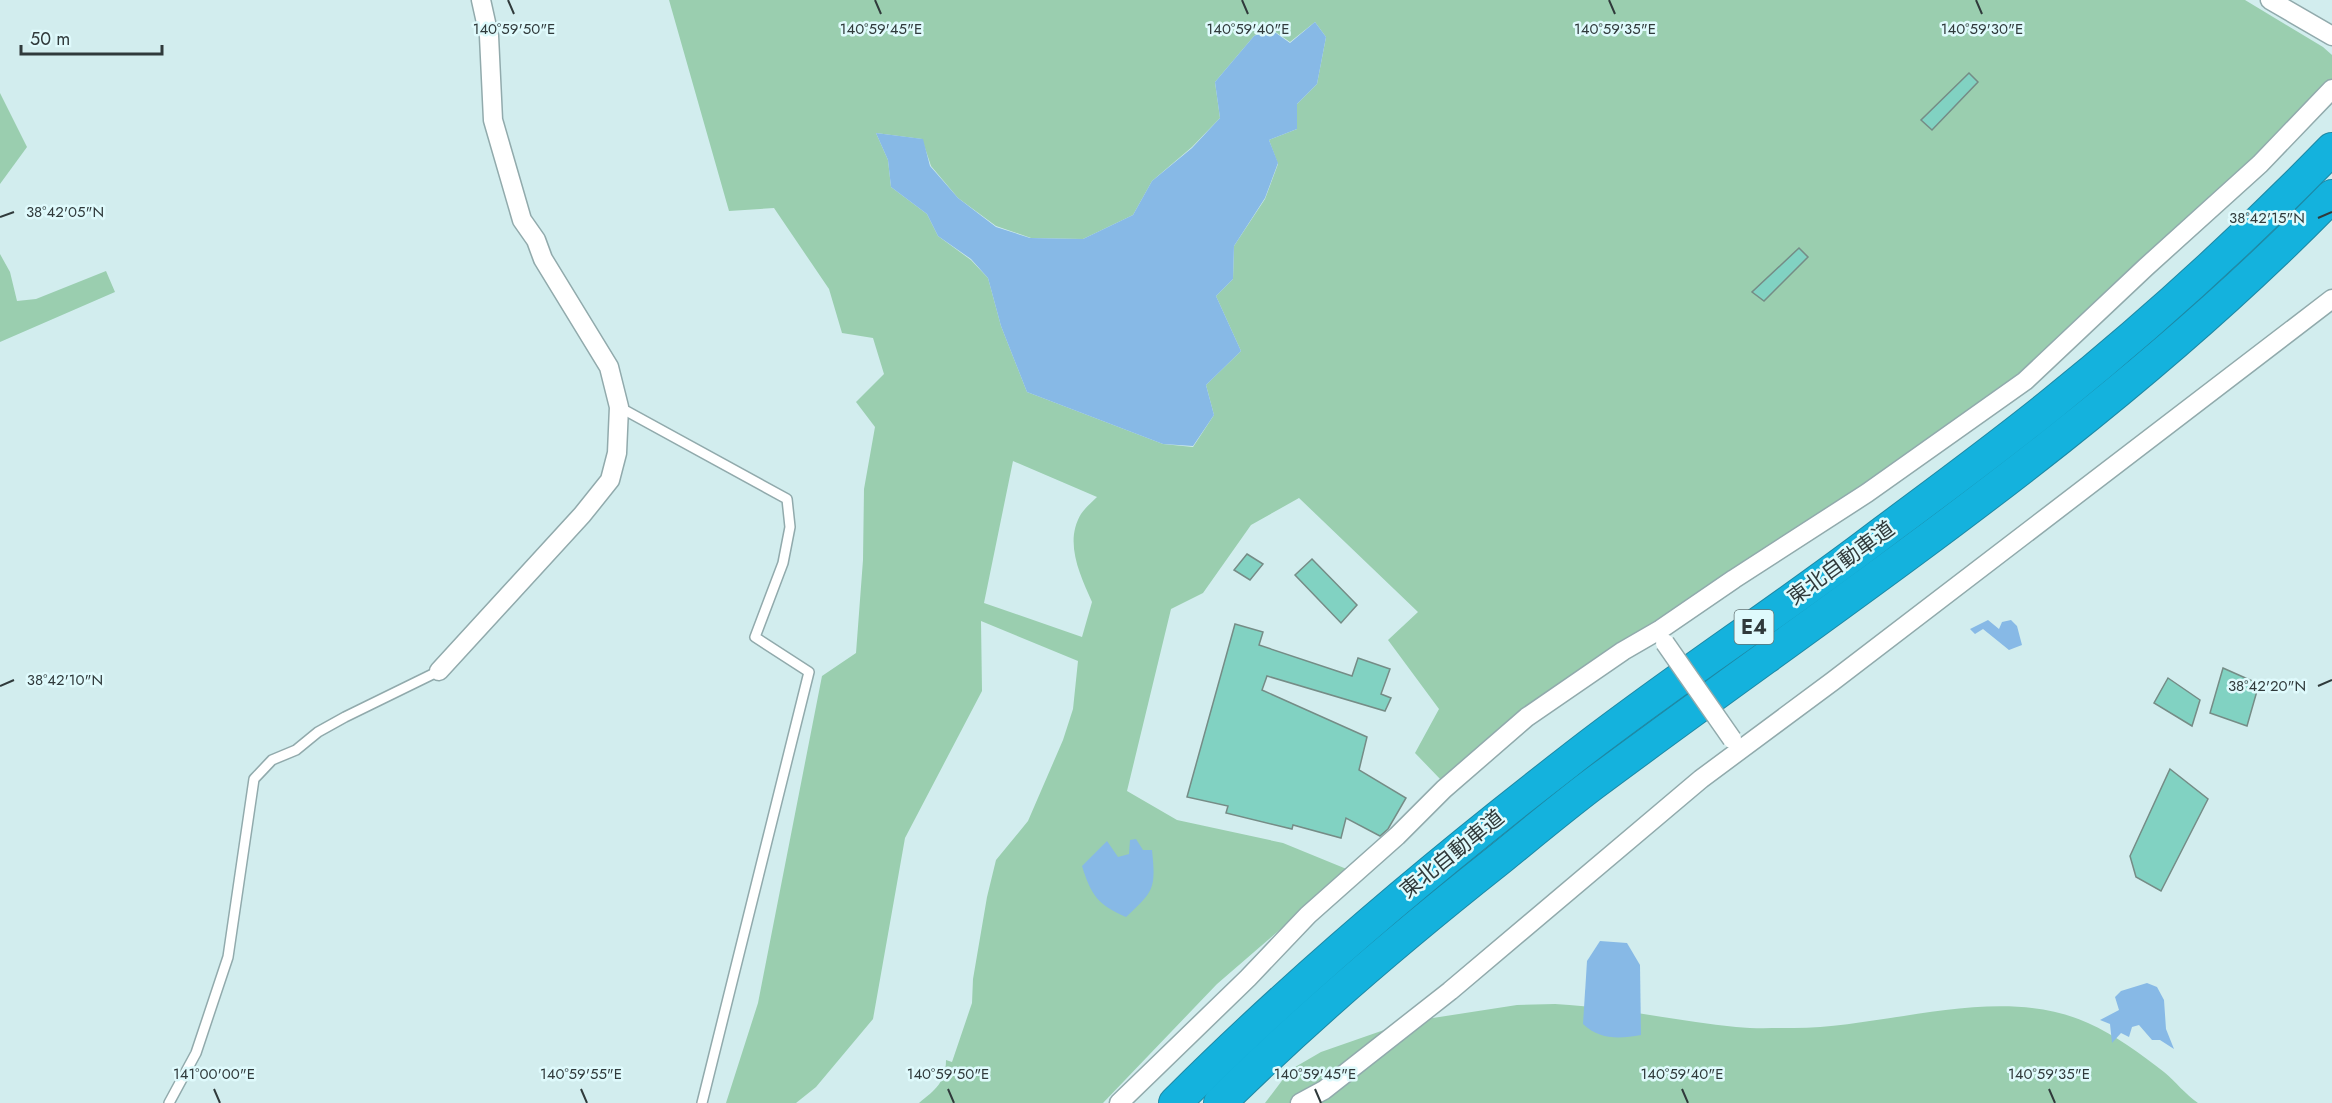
<svg xmlns="http://www.w3.org/2000/svg" width="2332" height="1103" font-family="Jost,'Noto Sans JP',sans-serif">
  <style>
    .green { fill: #9aceaf; fill-rule: evenodd }
    .water { fill: #87b9e6 }
    .building { fill: #81d2c2; stroke: #758c86; stroke-width: 1.5 }
    .lines { fill: none; stroke-linecap: round; stroke-linejoin: round }
    .service-casing { stroke: #91aaac; stroke-width: 12 }
    .minor-casing { stroke: #91aaac; stroke-width: 21 }
    .motorway-casing { stroke: #1e88a4; stroke-width: 34 }
    .service { stroke: #fff; stroke-width: 9 }
    .minor { stroke: #fff; stroke-width: 18 }
    .motorway { stroke: #14b2dd; stroke-width: 32 }
    .minor-bridge-casing { stroke: #91aaac; stroke-width: 21; stroke-linecap: butt }
    .minor-bridge { stroke: #fff; stroke-width: 18 }
    .ticks { fill: none; stroke: #303a3b; stroke-width: 2 }
    .labels { text-anchor: middle; stroke-width: 5; stroke-linejoin: round; paint-order: stroke }
    .shield { fill: #dffafc; stroke: #647475; stroke-width: 1.5 }
    .shield-label { font-size: 20px; font-weight: bold; fill: #303a3b }
    .street-label { font-size: 21px; fill: #303a3b; stroke: #dffafc }
    .ticks-label { font-size: 15px; text-anchor: middle; fill: #303a3b; stroke: #dffafc; stroke-width: 5; stroke-linejoin: round; paint-order: stroke }
  </style>
  <rect width="100%" height="100%" fill="#d2edee"/>
  <g class="green">
    <path d="M669 0H2245L2323 47 2332 55V83L2255 163 2023 376 1442 781 1415 753 1439 709 1388 640 1418 612 1299 498 1251 525 1203 593 1171 609 1127 791 1177 820 1283 843 1349 870 1217 984 1103 1103H919C935 1090 946 1082 946 1060L952 1062 972 1003 973 979 987 897 996 860 1028 821 1063 740 1073 709 1078 661 981 621 982 691 905 838 873 1019 816 1087 796 1103H726L758 1003 822 676 856 653 863 560 864 489 875 427 856 402 884 374 873 338 842 333 829 289 774 208 729 211ZM1315 22 1326 37 1317 84 1297 104V129L1269 140 1278 164 1265 199 1234 246 1233 279 1216 296 1241 351 1206 385 1214 415 1193 447 1163 444 1027 392 1001 326 988 278 971 260 938 236 927 214 891 187 888 160 876 133 922 139 931 166 958 198 996 226 1031 238 1083 239 1133 215 1152 181 1192 147 1220 118 1215 82 1254 36 1268 27 1290 42ZM1013 461 1097 497C1092 502 1085 508 1081 514 1064 542 1080 575 1092 602L1082 637 984 603Z"/>
    <polygon points="0,93 27,147 0,184"/>
    <polygon points="0,254 10,272 17,301 36,299 106,271 115,292 0,342"/>
    <path d="M1555 1004C1616 1007 1675 1021 1736 1027 1754 1029 1773 1028 1791 1028 1885 1029 1998 982 2088 1023 2115 1035 2141 1054 2164 1072 2176 1082 2185 1094 2198 1103H1265L1290 1070 1321 1052 1407 1022 1517 1005Z"/>
  </g>
  <g class="water">
    <polygon points="1315,22 1326,37 1317,84 1297,104 1297,129 1269,140 1278,163 1265,198 1234,246 1233,279 1216,296 1241,351 1206,385 1214,415 1193,446 1163,444 1027,392 1001,326 988,278 971,259 938,236 927,214 891,187 888,160 876,133 923,139 930,166 958,198 996,227 1030,238 1083,239 1133,215 1152,181 1192,148 1220,118 1215,82 1254,36 1269,28 1290,43"/>
    <polygon points="1988,620 1999,629 2002,622 2011,620 2017,626 2022,645 2009,650 1983,629 1975,634 1970,629"/>
    <path d="M1136 839 1143 850H1152C1156 889 1154 891 1126 917 1098 905 1091 895 1082 866L1107 841 1118 857 1129 854 1130 840Z"/>
    <path d="M1600 941 1627 943 1640 965 1641 1035C1619 1039 1600 1040 1583 1024L1587 961Z"/>
    <polygon points="2147,983 2157,987 2164,1000 2166,1029 2174,1049 2160,1040 2152,1040 2139,1025 2132,1027 2129,1037 2121,1033 2112,1043 2110,1024 2100,1020 2119,1010 2115,997 2121,991"/>
  </g>
  <g class="building">
    <polygon points="1969,73 1978,82 1932,130 1921,120"/>
    <polygon points="1799,248 1808,257 1764,301 1752,292"/>
    <polygon points="1247,554 1263,564 1250,580 1234,570"/>
    <polygon points="1312,559 1357,605 1341,623 1295,575"/>
    <polygon points="1235,624 1263,632 1259,645 1352,676 1358,658 1390,669 1381,694 1391,698 1385,711 1267,676 1262,690 1367,737 1359,770 1406,798 1388,829 1380,836 1346,818 1341,838 1293,825 1292,829 1226,813 1228,806 1187,797"/>
    <polygon points="2223,668 2259,684 2247,726 2210,713"/>
    <polygon points="2168,678 2200,700 2192,726 2154,703"/>
    <polygon points="2170,769 2208,799 2161,891 2136,877 2130,856"/>
  </g>
  <g class="lines">
    <g class="service-casing">
      <g id="service">
        <polyline points="619,407 787,499 790,527 783,563 755,637 809,672 702,1103"/>
        <polyline points="169,1103 196,1053 228,957 254,779 272,760 296,750 318,732 345,717 439,671"/>
      </g>
    </g>
    <g class="minor-casing">
      <g id="minor">
        <polyline points="2270,0 2332,36"/>
        <polyline points="439,671 582,515 610,480 617,453 619,407 609,367 543,259 536,240 522,220 493,120 489,36 481,0"/>
        <polyline points="1119,1103 1248,978 1308,915 1397,836 1444,789 1527,717 1623,651 1661,629 1734,579 1867,493 2025,381 2146,267 2260,164 2332,89"/>
        <polyline points="1300,1103 1324,1090 1450,991 1701,779 1833,681 2332,299"/>
      </g>
    </g>
    <g class="motorway-casing">
      <g id="motorway">
        <path d="M1175 1103C1298 980 1431 868 1568 762 1667 684 1773 616 1873 540 1933 495 1995 450 2053 403 2151 324 2244 239 2332 149"/>
        <path d="M1220 1103C1307 1017 1401 937 1497 861 1529 835 1560 809 1593 784 1845 596 2111 423 2332 196"/>
      </g>
    </g>
    <use href="#service" class="service"/>
    <use href="#minor" class="minor"/>
    <use href="#motorway" class="motorway"/>
    <g class="minor-bridge-casing">
      <polyline id="minor-bridge" points="1665,643 1732,739"/>
    </g>
    <use href="#minor-bridge" class="minor-bridge"/>
  </g>
  <path class="ticks" d="M508 0 514 14M875 0 881 14M1242 0 1248 14M1609 0 1615 14M1976 0 1982 14M0 217 14 212M2318 218 2332 212M0 686 14 680M2318 686 2332 680M214 1089 220 1103M581 1089 587 1103M948 1089 954 1103M1315 1089 1321 1103M1682 1089 1688 1103M2049 1089 2055 1103"/>
  <g class="labels">
    <rect class="shield" x="1734.5" y="610" width="39" height="34" rx="4.5"/>
    <g class="shield-label">
      <text x="1754" y="634">E4</text>
    </g>
    <g class="street-label">
      <text transform="translate(1841 563) rotate(-36)" y="7">東北自動車道</text>
      <text transform="translate(1452 854) rotate(-39)" y="7">東北自動車道</text>
    </g>
  </g>
  <g class="ticks-label">
    <text x="514" y="34">140°59'50"E</text>
    <text x="881" y="34">140°59'45"E</text>
    <text x="1615" y="34">140°59'35"E</text>
    <text x="1982" y="34">140°59'30"E</text>
    <text x="1248" y="34">140°59'40"E</text>
    <text x="65" y="217">38°42'05"N</text>
    <text x="2267" y="223">38°42'15"N</text>
    <text x="65" y="685">38°42'10"N</text>
    <text x="2267" y="691">38°42'20"N</text>
    <text x="214" y="1079">141°00'00"E</text>
    <text x="581" y="1079">140°59'55"E</text>
    <text x="948" y="1079">140°59'50"E</text>
    <text x="1315" y="1079">140°59'45"E</text>
    <text x="1682" y="1079">140°59'40"E</text>
    <text x="2049" y="1079">140°59'35"E</text>
  </g>
  <path d="M21 45v9h141v-9" fill="none" stroke="#303a3b" stroke-width="3"/>
  <text x="30" y="45" font-size="18" fill="#303a3b" stroke="#dffafc" stroke-width="4.5" paint-order="stroke">50 m</text>
</svg>
